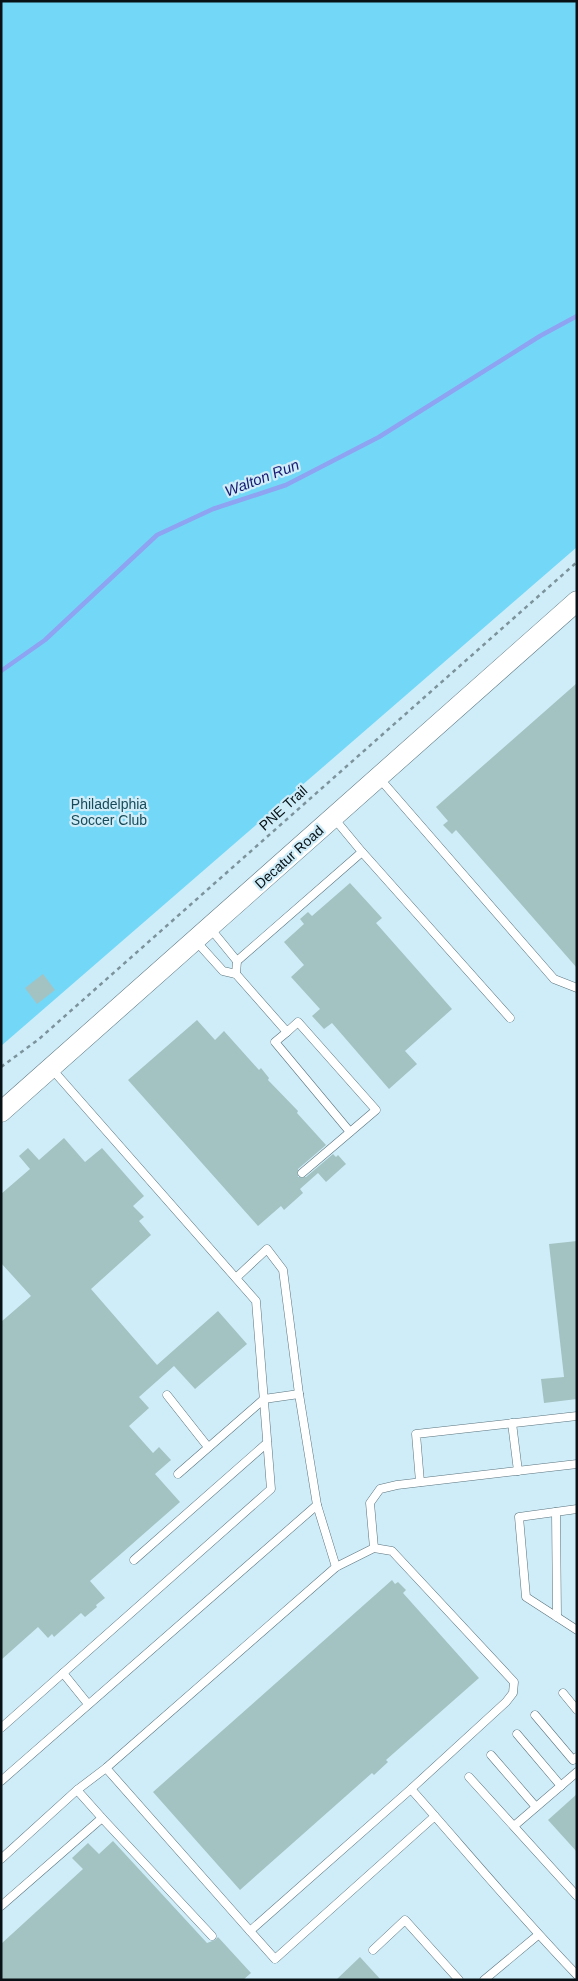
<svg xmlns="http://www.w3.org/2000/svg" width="578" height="1981" font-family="Arial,sans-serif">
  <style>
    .green { fill: #73d7f7 }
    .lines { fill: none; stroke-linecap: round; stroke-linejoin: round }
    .stream { stroke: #8ea3f1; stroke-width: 4.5 }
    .building { fill: #a3c3c2 }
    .lane-casing { stroke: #59737d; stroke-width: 9 }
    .secondary-casing { stroke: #59737d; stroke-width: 21 }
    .path { stroke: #7d939b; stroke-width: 2.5; stroke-dasharray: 4 4; stroke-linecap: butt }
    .lane { stroke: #fff; stroke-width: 8 }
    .secondary { stroke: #fff; stroke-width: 20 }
    .labels { text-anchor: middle; stroke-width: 4.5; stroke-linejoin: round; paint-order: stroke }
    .park-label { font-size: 14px; fill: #184b5a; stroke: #cfedf8 }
    .street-label { font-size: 14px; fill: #081216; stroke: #cfedf8 }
    .water-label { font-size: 15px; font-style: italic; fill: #181972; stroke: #cfedf8 }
  </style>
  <rect width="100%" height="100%" fill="#cfedf8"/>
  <polygon class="green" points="1,1 577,1 577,547 1,1046"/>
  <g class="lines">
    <polyline class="stream" points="1,671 45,640 157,535 213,509 286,485 379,437 540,336 577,316"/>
  </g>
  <g class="building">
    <polygon points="577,683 577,968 456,830 452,834 443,825 448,821 436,807"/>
    <polygon points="350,883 382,918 376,923 452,1009 405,1051 417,1064 389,1089 332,1023 324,1029 312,1016 320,1009 291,977 304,965 284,942 304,924 300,919 308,912 312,916"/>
    <polygon points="43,974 55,990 37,1004 25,988"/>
    <polygon points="197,1020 215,1040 224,1031 259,1070 261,1068 269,1078 268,1080 298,1111 297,1113 326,1145 298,1169 298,1177 306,1177 333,1154 336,1157 338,1155 346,1164 326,1182 318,1173 300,1189 303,1193 284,1210 281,1206 258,1226 128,1080"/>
    <polygon points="64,1138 85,1162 102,1148 144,1196 133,1206 144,1217 139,1221 151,1235 91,1289 157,1365 218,1311 247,1344 195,1389 174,1366 139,1397 149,1408 129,1426 153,1453 159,1447 171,1460 155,1474 180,1502 90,1581 105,1598 96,1605 97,1607 85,1617 81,1613 54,1637 52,1634 48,1638 38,1627 1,1660 1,1322 31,1296 1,1263 1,1194 30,1169 19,1156 28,1148 39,1160"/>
    <polygon points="577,1241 577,1399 544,1403 541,1379 564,1377 549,1244"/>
    <polygon points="392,1580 395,1584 398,1582 406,1590 403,1593 479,1678 386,1760 388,1762 374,1775 372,1773 240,1890 153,1792"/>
    <polygon points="577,1794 577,1852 548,1820"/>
    <polygon points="113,1841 207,1943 215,1940 218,1937 251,1973 243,1980 1,1980 1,1944 83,1869 72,1858 88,1843 99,1854"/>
    <polygon points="360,1957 381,1980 336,1980"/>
  </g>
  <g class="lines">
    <g class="lane-casing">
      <g id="lane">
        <polyline points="380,779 554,979 577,988"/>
        <polyline points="362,852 510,1018"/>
        <polyline points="210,928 237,961 236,974"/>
        <polyline points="195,940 223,971 236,974 287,1032 298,1022 376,1110 302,1173"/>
        <polyline points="237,961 362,852 333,817"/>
        <polyline points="287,1032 275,1042 350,1132"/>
        <polyline points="167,1395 208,1447"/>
        <polyline points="512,1423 518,1471"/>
        <polyline points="178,1474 264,1399 299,1394"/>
        <polyline points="420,1482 416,1434 577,1416"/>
        <polyline points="317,1505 336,1567"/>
        <polyline points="577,1509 519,1517 526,1597 577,1630"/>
        <polyline points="556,1512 557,1617"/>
        <polyline points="374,1548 370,1503 380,1489 397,1485 577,1464"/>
        <polyline points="134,1560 267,1443"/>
        <polyline points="63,1673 88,1704"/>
        <polyline points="563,1693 577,1710"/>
        <polyline points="535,1715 573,1760 577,1757"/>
        <polyline points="1,1728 271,1489 256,1301 51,1068"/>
        <polyline points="517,1734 561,1786"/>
        <polyline points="491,1755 536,1807"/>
        <polyline points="469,1777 577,1896"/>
        <polyline points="1,1781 317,1505 299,1394 283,1270 267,1249 237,1277"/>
        <polyline points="77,1790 106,1768"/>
        <path d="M435 1816 275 1959 250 1931 411 1789C466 1851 519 1915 577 1975"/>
        <polyline points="514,1826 577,1772"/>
        <polyline points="1,1859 77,1790 102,1818"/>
        <polyline points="1,1906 102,1818 212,1936"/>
        <polyline points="250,1931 106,1768 336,1567 374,1548 392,1551 514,1682 513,1693 506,1702 411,1789"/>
        <polyline points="373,1950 405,1920 459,1980"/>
        <polyline points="484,1980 538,1935"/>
      </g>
    </g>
    <g class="secondary-casing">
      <polyline id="secondary" points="1,1112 577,601"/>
    </g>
    <polyline class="path" points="1,1067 39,1039 577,562"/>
    <use href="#lane" class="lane"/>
    <use href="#secondary" class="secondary"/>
  </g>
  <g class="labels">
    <g class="park-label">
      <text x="109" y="809">Philadelphia<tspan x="109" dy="16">Soccer Club</tspan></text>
    </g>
    <g class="street-label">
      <text transform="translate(283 808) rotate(-42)" y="5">PNE Trail</text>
      <text transform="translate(289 857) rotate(-42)" y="5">Decatur Road</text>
    </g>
    <g class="water-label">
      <text transform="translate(262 478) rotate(-21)" y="5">Walton Run</text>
    </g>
  </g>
  <rect width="578" height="1981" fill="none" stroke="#081216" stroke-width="5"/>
</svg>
